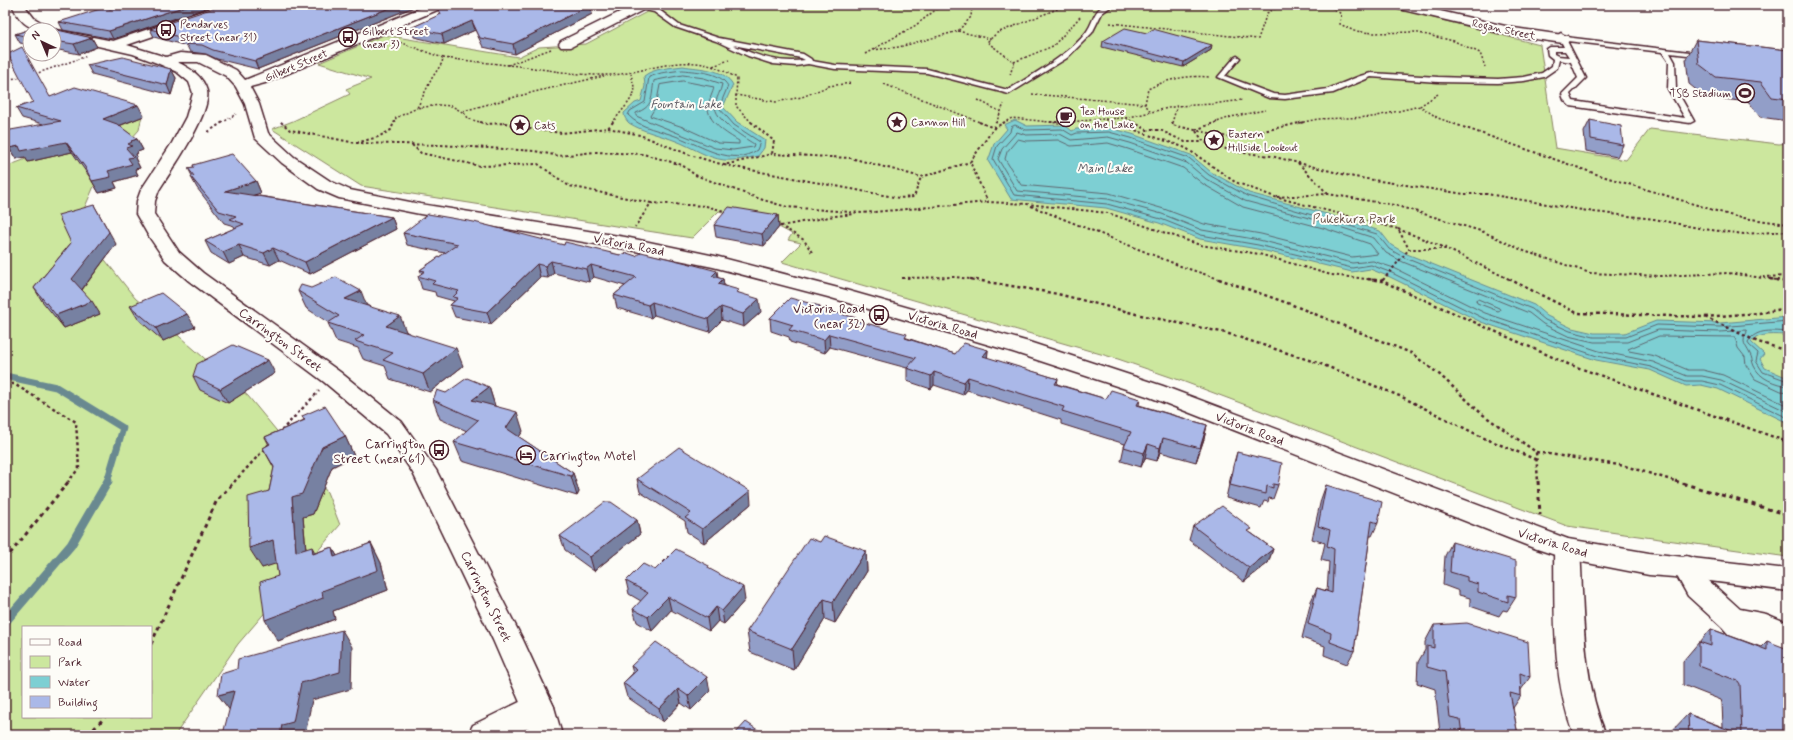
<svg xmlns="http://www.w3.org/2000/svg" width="1793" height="740" font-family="Mynerve,sans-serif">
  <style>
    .green { fill: #cce79e; stroke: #8b8364; fill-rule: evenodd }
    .water { fill: #7dcfd3; stroke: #698990 }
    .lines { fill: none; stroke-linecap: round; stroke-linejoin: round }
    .shore { stroke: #5e656e; stroke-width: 1 }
    .stream-far2 { stroke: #698990; stroke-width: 4.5 }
    .stream-far1 { stroke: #698990; stroke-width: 7 }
    .stream { stroke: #698990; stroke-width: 9 }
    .lane-casing { stroke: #4a1f2b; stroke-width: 3 }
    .street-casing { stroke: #4a1f2b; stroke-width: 3 }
    .secondary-casing { stroke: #4a1f2b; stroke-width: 3 }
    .path-far3 { stroke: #4a1f2b; stroke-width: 1.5; stroke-dasharray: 2 2; stroke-linecap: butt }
    .path-far2 { stroke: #4a1f2b; stroke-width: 2; stroke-dasharray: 2.5 2.5; stroke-linecap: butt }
    .path-far1 { stroke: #4a1f2b; stroke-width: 2.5; stroke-dasharray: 3 3; stroke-linecap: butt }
    .path { stroke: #4a1f2b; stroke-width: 3; stroke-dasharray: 4 4; stroke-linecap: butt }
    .lane { fill: #fdfcf7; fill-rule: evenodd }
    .street { fill: #fdfcf7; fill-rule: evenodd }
    .secondary { fill: #fdfcf7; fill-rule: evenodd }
    .wall { fill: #929ec8; stroke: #4a1f2b }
    .shaded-wall { fill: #7781a2; stroke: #4a1f2b }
    .building { fill: #aab8e8; stroke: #4a1f2b }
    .labels { text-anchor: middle; stroke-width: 4; stroke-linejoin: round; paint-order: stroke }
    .far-poi-label { font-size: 11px; fill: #4a1f2b; stroke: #fdfcf7; text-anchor: start }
    .far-street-label { font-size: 11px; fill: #4a1f2b; stroke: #fdfcf7 }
    .far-water-label { font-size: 12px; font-style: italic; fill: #59545d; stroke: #fdfcf7 }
    .park-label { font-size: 13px; fill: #6a5148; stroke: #fdfcf7 }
    .street-label { font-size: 13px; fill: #4a1f2b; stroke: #fdfcf7 }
    .poi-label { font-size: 13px; fill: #4a1f2b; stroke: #fdfcf7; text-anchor: end }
  </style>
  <rect width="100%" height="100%" fill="#fdfcf7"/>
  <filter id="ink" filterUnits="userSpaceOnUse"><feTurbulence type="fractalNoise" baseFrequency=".025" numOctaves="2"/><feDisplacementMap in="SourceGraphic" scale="8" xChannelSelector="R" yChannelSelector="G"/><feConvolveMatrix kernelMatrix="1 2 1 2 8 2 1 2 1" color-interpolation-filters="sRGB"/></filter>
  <g filter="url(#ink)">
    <g class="green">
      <polygon points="660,5 1383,5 1540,45 1555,148 1626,160 1650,129 1779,144 1788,143 1788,557 1567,526 1182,381 1118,359 782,262 801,243 788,240 792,234 779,227 719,211 692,238 361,186 272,129 293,121 350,94 346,89 371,79 319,63 384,35 518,57 539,47 586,44"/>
      <path d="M142 115 139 130 99 175 84 209 102 256 135 298 248 396 327 492 340 525 238 644 175 735H5V167ZM23 627H151V717H23Z"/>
    </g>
    <g class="water">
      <path d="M683 66C700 69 724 68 733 85L723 107 737 122 765 140 764 148 758 156C747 158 736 161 724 160 707 158 692 147 676 141 661 135 643 132 629 123 626 120 624 117 624 113L635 103 641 101 645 86 644 76C654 68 670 68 683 66Z"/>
      <path d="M1015 120 1027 126 1065 125 1072 131 1076 129 1110 128 1132 134 1191 155 1211 172 1249 193 1327 214 1380 231 1391 245 1407 254 1534 305 1547 316 1572 328 1594 333H1625L1656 321 1720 323 1788 317V335C1777 335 1759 332 1751 342L1764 354 1760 359 1765 368 1788 378V423L1718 389 1701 385 1686 386 1650 370 1596 360 1481 322 1390 277 1370 269 1352 272 1257 249 1200 239 1159 223 1106 208 1011 199 988 161 994 144 1007 129 1004 125Z"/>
    </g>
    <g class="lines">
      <g class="shore">
        <path d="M683 70C698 72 719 71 728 86L720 105V109L734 125 760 142 757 150C732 167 702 146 678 137 661 130 641 129 628 115L630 111 645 102 649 77 661 73Z"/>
        <path d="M683 75 704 78 722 84C721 91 716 98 715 105 714 120 743 137 754 144L753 147 733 150 715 148 636 116V113C654 106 651 98 654 81Z"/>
        <path d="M683 81 714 87C713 93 709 99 708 106 707 122 727 134 739 141V144L718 143 683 127 650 116 656 106 660 85Z"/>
        <polygon points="1018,139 1026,141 1058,140 1071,146 1108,143 1128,149 1183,168 1203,184 1243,207 1323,228 1370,244 1378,254 1352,257 1261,234 1204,224 1164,209 1109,193 1021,185 1005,159 1007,152"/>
        <polygon points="1478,299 1499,308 1500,310 1498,311 1477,303 1476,300"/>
        <polyline points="1788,321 1720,327 1657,325 1626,337 1594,337 1570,331 1545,320 1532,309 1405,258 1389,249 1377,234 1247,196 1209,175 1189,158 1131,138 1109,132 1077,133 1072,135 1062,129 1026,130 1015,125 1011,127 1010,132 997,146 993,159 1014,195 1107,204 1161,219 1201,235 1258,245 1352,268 1371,265 1392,273 1483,318 1597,356 1651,367 1686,381 1702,381 1720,385 1788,418"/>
        <path d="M1788 332C1774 331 1756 328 1748 342L1749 345 1758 353 1756 361 1763 372 1788 381"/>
        <path d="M1788 386C1775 384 1760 379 1754 366 1752 362 1752 357 1750 354 1745 344 1741 343 1747 332L1746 330 1720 332 1658 330 1627 342H1594L1568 336 1543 324 1529 313 1403 262 1386 253 1374 238 1324 222 1245 201 1206 179 1187 163 1130 143 1108 137 1071 140 1060 134 1026 135 1017 132 1002 149 998 159 1017 191 1108 199 1162 214 1202 230 1259 240 1352 263 1373 261 1394 268 1485 313 1599 351 1653 362 1687 376H1702L1721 380 1788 412"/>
        <polyline points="1788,392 1781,391 1755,379 1746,365 1745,357 1738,348 1735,337 1659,336 1628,349 1629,351 1655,356 1688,370 1703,370 1723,375 1788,406"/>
      </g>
      <polyline class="stream-far2" points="5,57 5,83"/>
      <polyline class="stream-far1" points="5,376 56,387 123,428 107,482"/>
      <polyline class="stream" points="5,622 71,545 108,481"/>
      <g class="lane-casing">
        <g id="lane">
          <path d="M638 5 658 9 679 25 719 38 803 54 811 59 812 61 835 65 927 69 1008 90C1032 75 1071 54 1087 31 1096 18 1093 5 1113 5L1102 13 1092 33 1067 58 1009 94 927 73 835 69 808 64 796 66 773 64 748 56 716 41 675 27 654 12 636 8 635 7ZM733 45 801 58 805 60C779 64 757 56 733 45Z"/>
          <path d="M1561 33 1565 37 1706 54V56L1704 57 1670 53 1675 62 1676 89 1694 121 1690 123 1570 106 1564 100 1562 94 1578 78 1571 62 1559 60 1557 68 1544 77 1524 81 1498 83 1438 82 1371 77 1333 93 1285 99 1269 98 1218 77 1235 57 1237 56 1240 58 1225 76 1273 94 1285 95 1328 89 1360 76 1371 73 1438 77 1498 79 1524 77 1542 73 1552 66 1553 59 1548 55 1547 49 1550 47H1564L1558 35ZM1567 41 1662 52 1669 62 1668 89 1685 118 1573 101 1570 94 1586 78ZM1554 51H1565L1569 57 1558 56 1554 54Z"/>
        </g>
      </g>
      <g class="street-casing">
        <g id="street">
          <polygon points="634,5 649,5 647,8 571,47 561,47 559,44 561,41"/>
          <path d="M1567 539 1577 542 1580 549C1584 612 1581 676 1606 735H1574C1551 676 1555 611 1554 549L1557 542Z"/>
          <polygon points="1686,556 1696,559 1708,580 1740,609 1766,614 1788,623 1788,674 1747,655 1722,627 1688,596 1672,567 1676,559"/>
          <polygon points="538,693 549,697 554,707 549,717 515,735 468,735 473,725"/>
        </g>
      </g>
      <g class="secondary-casing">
        <g id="secondary">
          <path d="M12 5H24L34 18 52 29 113 41 220 5H238L236 8 127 45 166 57 180 53 206 55 236 70 245 80 428 5H444L442 8 265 83 250 87 259 104 268 133 294 157 330 181 350 190 420 204 625 237 715 256 842 289 1029 342 1163 386 1568 539 1649 553 1788 569V591L1686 578 1649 575 1567 559 1531 547 1147 396 1013 352 828 297 713 267 625 249 420 214 339 198 318 189 282 163 255 138 245 104 236 87 226 76 198 62H177C190 68 203 76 207 91 212 113 171 171 159 190L155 201 154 214 179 252 203 273 340 372 402 422 436 470 523 640 554 707 562 735H530L522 707 493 640 413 473 386 434 324 382 189 281 165 260 148 235 136 214 137 201 141 190 172 143 186 117 193 93 189 82 177 72 157 63 133 54 54 36V30C31 30 22 27 12 5Z"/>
          <polygon points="1393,5 1414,5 1514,28 1563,35 1568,36 1569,39 1568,42 1563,43 1514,36 1395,8"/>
        </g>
      </g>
      <g class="path-far3">
        <polyline points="1329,5 1341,14 1340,24 1354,31 1373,33 1414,32 1454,41 1480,53 1485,67"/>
        <polyline points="1110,23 1258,39 1267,13 1282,5"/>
        <polyline points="958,31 990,39"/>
        <polyline points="396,41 443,58 442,63 432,78 417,108 439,105 452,106 464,113 469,119 484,123"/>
        <path d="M551 49 508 65C541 68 575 76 609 75 640 74 672 58 703 64 715 66 726 72 737 78L736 95 776 102 802 97 829 86 852 83"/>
        <polyline points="873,50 899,47 958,31 971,17 972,5"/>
        <polyline points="865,54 916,25 942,5"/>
        <polyline points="443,58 508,65"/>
        <polyline points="1014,62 1053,46 1080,17"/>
        <polyline points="713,66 729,60"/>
        <polyline points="35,74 87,56"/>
        <polyline points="1010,75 1014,62 987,42 997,33 1067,5"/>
        <polyline points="5,80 22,77"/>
        <polyline points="884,84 982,123"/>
        <polyline points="1032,94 1145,104 1150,111"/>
        <polyline points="1438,94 1420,106 1438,118 1452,123"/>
        <polyline points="736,95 736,106 752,123"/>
        <polyline points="978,100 1001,112"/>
        <path d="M1145 104 1148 89C1168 79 1186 75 1209 77"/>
        <polyline points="463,111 534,92 604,76"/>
        <polyline points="1126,118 1135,123"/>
        <polyline points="1105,119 1125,118 1177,106 1213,104 1242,100"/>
        <polyline points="281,122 282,123"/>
        <polyline points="222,123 236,114"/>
        <polyline points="394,123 396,118 417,108"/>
        <polyline points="503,123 505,123"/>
        <polyline points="612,123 629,102 635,91 631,74"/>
        <polyline points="996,123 1004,104"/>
        <polyline points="1003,123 1012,118 1058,123 1103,119 1115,123"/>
        <polyline points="1172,123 1177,106"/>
        <polyline points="1214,123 1231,117 1265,110"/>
        <polyline points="1299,123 1318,119 1373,117 1420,106"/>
      </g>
      <g class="path-far2">
        <polyline points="281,122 290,130 356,143 378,137 391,130 394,122"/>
        <polyline points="480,122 487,124 505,123 523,128 562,133 608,128 613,122"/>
        <polyline points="751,122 774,141 772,154 851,158 921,177 970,162"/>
        <polyline points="979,122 994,128 970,162 988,202 1027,204 1108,213 1200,245 1259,254 1331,275 1376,280"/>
        <polyline points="1050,122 1068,122"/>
        <polyline points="1112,122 1186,148 1235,182 1275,197 1398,229 1409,249 1447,249 1511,280"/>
        <polyline points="1133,122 1147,130 1160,130 1185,142 1203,142"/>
        <polyline points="1173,122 1172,125 1232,138 1304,122"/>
        <polyline points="1217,122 1195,130 1204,142 1236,152 1271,156 1354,177 1464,194 1487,194 1594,212 1654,219 1703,229 1744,234 1788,231"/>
        <polyline points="1449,122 1599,175 1736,217 1788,224"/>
        <polyline points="608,128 640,135 690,155 724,165 772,154"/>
        <polyline points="994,128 1005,122"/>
        <polyline points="994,128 996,122"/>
        <polyline points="208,132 223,122"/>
        <polyline points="356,143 441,145 535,151 559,156 595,152 643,154 682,165 695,175 760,199 787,207 862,213 988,202"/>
        <polyline points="412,145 421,153 480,166 538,164 569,186 651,203 635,227"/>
        <polyline points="1298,163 1328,194"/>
        <polyline points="724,165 899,198 914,197 921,177"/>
        <polyline points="1277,197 1328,194 1394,205 1484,232 1524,251 1590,273 1661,276 1728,273 1777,280"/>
        <polyline points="651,203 706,206 728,212"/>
        <polyline points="1031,206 1183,267 1222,280"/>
        <polyline points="775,225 781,226 804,240 813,254"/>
        <polyline points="781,226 834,216 855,214"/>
        <polyline points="1398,229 1446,248"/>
        <polyline points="1763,277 1788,276"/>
        <polyline points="902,278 956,277 976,280"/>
        <polyline points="1383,280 1409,249"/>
      </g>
      <g class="path-far1">
        <polyline points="970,279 1058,294 1136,314 1226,333 1321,364 1402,397 1484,438 1537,460"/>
        <polyline points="1219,279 1290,304 1411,353 1440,375 1482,414 1536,452 1538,482"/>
        <polyline points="1368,279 1382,281 1568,364 1788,442"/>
        <polyline points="1509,279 1577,313 1704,317 1759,313 1788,308"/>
        <polyline points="1770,279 1788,282"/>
        <polyline points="1382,281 1383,279"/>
        <polyline points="1705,317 1758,342 1788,351"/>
        <polyline points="5,384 14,384 76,422 79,468 68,482"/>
        <polyline points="281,431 319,391"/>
        <polyline points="1536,452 1625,466 1678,482"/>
        <polyline points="234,482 271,442"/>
      </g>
      <g class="path">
        <polyline points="1538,481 1540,515"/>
        <polyline points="1675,481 1788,515"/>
        <polyline points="5,560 69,481"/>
        <polyline points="151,644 217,500 235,481"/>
        <polyline points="88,735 105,717"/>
      </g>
      <use href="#lane" class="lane"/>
      <use href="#street" class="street"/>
      <use href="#secondary" class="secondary"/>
    </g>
    <g class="wall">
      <polygon points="138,5 215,5 113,39 63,30 59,22 110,9 134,6"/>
      <polygon points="419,5 258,69 217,59 206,54 190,52 187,46 154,37 150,29"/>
      <polygon points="437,5 590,5 592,14 515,54 483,47 475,30 444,44 414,37 411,28 440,15"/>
      <polygon points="48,24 50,29 92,38 97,47 79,54 54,49 54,30 30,30 30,45 20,43 15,34"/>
      <polygon points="1696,40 1788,50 1788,121 1760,117 1749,102 1705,97 1689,84 1686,59"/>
      <polygon points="1103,41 1211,50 1183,67 1102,47"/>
      <polygon points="87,65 171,69 176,78 171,95 92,74"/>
      <polygon points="50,97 144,116 119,126 137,139 143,150 137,152 138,153 136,154 137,157 135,158 140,168 135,169 138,175 114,182 117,188 99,193 89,176 72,152 28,162 25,157 16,159 9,148 43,124 22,118 16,108"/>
      <polygon points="1590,120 1623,145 1617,157 1586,151 1584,132"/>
      <polygon points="193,165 256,181 261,193 253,195 392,217 396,229 310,274 279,260 270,265 244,257 229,264 211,253 205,241 235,228 234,226 224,223 197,188 191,177 192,176 188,168 194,167"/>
      <polygon points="778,215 779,227 764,246 716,237 714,225"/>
      <polygon points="403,233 564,245 620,255 723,279 724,285 739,293 761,312 744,327 722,320 710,332 654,315 651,318 617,308 614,295 625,286 594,277 589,282 554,273 548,278 540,277 491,324 455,317 450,305 454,301 436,296 435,292 422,289 418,276 422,274 420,270 445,253 407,245"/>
      <polygon points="71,243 116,244 82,290 100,314 64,328 42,301 34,288"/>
      <polygon points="298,291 367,305 407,332 463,366 430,392 390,379 385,366 363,359 358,348 336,341 328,323 329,323 306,308"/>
      <polygon points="130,306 195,327 163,341 138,319"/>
      <polygon points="820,306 821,309 856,318 856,320 907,338 955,354 988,350 987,358 1058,379 1057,384 1106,399 1140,399 1139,405 1207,425 1204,439 1196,462 1160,452 1157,461 1145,458 1141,467 1121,461 1124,447 1125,444 1061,424 1061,420 967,390 963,395 934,385 931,389 907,381 907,368 830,347 825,353 790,342 789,337 771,331 770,318"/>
      <polygon points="275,373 228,403 200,390 193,376"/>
      <polygon points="489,387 495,406 523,431 519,437 573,473 579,492 577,496 462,461 454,442 467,431 440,419 433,400 446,393"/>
      <polygon points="302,416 345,436 354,456 332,467 313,514 303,517 306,549 315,553 332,547 337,556 371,543 381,563 388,590 333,611 335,619 278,641 278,576 276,563 262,568 269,491 274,468 263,448 269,445 265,437 304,420"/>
      <polygon points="1237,452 1278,485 1273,499 1269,498 1268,502 1264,501 1261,508 1226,498 1233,466"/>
      <polygon points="637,479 751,504 704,543 687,532 685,521 640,492"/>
      <polygon points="1326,485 1378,523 1372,536 1370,536 1354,651 1347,664 1324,655 1325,646 1302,638 1311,601 1317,588 1327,591 1329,562 1321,560 1325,543 1312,539 1321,499"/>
      <polygon points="637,520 640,534 594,571 565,550 560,536"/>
      <polygon points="1193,526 1251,533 1273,549 1268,563 1244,582 1189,540"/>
      <polygon points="820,542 866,551 867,571 835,623 825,619 794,670 750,652 747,631"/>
      <polygon points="1452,542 1516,597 1507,611 1503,610 1499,616 1470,606 1470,598 1459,595 1459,591 1443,585 1445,556"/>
      <polygon points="655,570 710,570 745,600 724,624 718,621 709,631 671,610 652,631 637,622 633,609 641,601 629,594 626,581"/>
      <polygon points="1434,625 1530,677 1521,690 1521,696 1513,708 1518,735 1447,735 1440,733 1435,689 1417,683 1418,662 1425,650 1425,642"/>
      <polygon points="1711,629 1761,647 1767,641 1788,735 1671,735 1671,732 1688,714 1723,727 1722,703 1721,700 1683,685 1683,661 1699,642 1700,642"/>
      <polygon points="631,666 710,691 691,710 681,703 663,722 627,697 623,683 633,673"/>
    </g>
    <g class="shaded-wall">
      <polygon points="189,5 215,5 113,39 109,31"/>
      <polygon points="397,5 419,5 258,69 255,61"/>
      <polygon points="590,5 592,14 515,54 513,44"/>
      <polygon points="472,21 475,30 444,44 442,34"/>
      <polygon points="92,38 97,47 79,54 74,44"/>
      <polygon points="1212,45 1211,50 1183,67 1184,62"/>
      <polygon points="171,69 176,78 171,95 167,85"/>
      <polygon points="138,105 144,116 108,130 103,119"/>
      <polygon points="137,139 143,150 137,152 138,153 136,154 137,157 135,158 140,168 135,169 138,175 114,182 117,188 99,193 92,181 128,158 126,148 128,144 131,141"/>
      <polygon points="66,142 72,152 28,162 25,157 16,159 9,148 19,146"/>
      <polygon points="256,181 261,193 230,202 225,191"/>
      <polygon points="94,205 116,244 80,292 72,279"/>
      <polygon points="778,215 779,227 764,246 762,234"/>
      <polygon points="392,217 396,229 310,274 305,262"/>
      <polygon points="239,245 244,257 229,264 223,252"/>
      <polygon points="273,248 279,260 270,265 264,253"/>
      <polygon points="551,261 554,273 548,278 545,266"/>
      <polygon points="537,264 540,277 491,324 487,312"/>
      <polygon points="591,265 594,277 589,282 586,269"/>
      <polygon points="717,271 719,283 723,279 725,291 719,296 712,276"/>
      <polygon points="361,291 368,309 345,299"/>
      <polygon points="759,299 761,312 744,327 743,314"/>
      <polygon points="92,301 100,314 64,328 56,315"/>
      <polygon points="652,302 654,315 651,318 648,305"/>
      <polygon points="721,307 722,320 710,332 708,319"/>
      <polygon points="187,314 195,327 163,341 156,328"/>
      <polygon points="400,316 407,334 386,326"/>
      <polygon points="829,334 830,347 825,353 824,340"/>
      <polygon points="456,348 463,366 430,392 423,374"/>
      <polygon points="988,350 987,363 983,356"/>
      <polygon points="268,360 275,373 228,403 220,389"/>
      <polygon points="934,372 934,385 931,389 931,376"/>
      <polygon points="968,377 967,390 963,395 964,382"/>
      <polygon points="489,387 495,406 479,418 472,400"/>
      <polygon points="517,412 523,431 512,447 506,428"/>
      <polygon points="1207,425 1204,439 1196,462 1200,448"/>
      <polygon points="345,436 354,456 332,467 313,514 303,517 308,573 296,552 292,497 322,447"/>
      <polygon points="1163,438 1160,452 1157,461 1160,448"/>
      <polygon points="1148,444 1145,458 1141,467 1144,453"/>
      <polygon points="573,473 579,492 577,496 571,476"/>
      <polygon points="750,491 751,504 704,543 702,529"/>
      <polygon points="637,520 640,534 594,571 590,557"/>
      <polygon points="273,540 285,561 262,568 249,548"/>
      <polygon points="371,543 381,563 388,590 333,611 335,619 278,641 265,620 322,591"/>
      <polygon points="312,547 323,567 313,554"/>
      <polygon points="332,547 343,567 334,557"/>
      <polygon points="1273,549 1268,563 1244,582 1249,568"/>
      <polygon points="866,551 867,571 835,623 833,602"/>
      <polygon points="743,587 745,600 724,624 722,611"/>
      <polygon points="668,597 671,610 652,631 648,617"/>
      <polygon points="824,599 825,619 794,670 792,649"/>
      <polygon points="716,607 718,621 709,631 707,618"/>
      <polygon points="342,630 352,647 351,689 312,700 305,735 280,735 282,725 301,683"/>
      <polygon points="707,677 710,691 691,710 688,696"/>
      <polygon points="678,689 681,703 663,722 659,709"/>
      <polygon points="234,691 231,712 218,695"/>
    </g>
    <g class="building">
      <polygon points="124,5 128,5 134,6 138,5 189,5 109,31 59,22 106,7 110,9"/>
      <polygon points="223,5 397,5 255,61 213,50 202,45 186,44 194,41 150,29"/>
      <polygon points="437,5 590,5 513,44 480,38 472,21 442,34 411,28 441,14"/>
      <polygon points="48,24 49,28 92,38 74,44 54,41 54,30 30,30 30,37 15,34"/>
      <polygon points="1125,28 1147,33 1153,29 1212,45 1184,62 1103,41"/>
      <polygon points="1696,40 1788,50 1788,99 1772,97 1761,82 1716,77 1699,64"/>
      <polygon points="22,47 50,97 75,87 138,105 103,119 117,124 137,139 131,141 132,142 128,144 132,146 126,148 134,157 128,158 132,164 108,171 111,177 92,181 85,167 66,142 21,151 19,146 9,148 5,140 5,131 61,121 16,108 33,102 8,54"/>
      <polygon points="123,57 171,69 167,85 87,65"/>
      <polygon points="1590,120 1621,126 1623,145 1591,139"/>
      <polygon points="232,154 256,181 225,191 392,217 305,262 273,248 264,253 239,245 223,252 205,241 244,224 230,219 236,216 219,211 191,177 194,176 188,168 194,167 193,165"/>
      <polygon points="94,205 109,232 72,279 92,301 56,315 34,288 71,243 58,215"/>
      <polygon points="729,207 778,215 762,234 714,225"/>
      <polygon points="428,214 474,222 564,245 565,242 620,255 627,253 636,256 641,252 687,263 717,271 712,276 723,279 718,284 739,290 736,292 759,299 743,314 721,307 708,319 652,302 648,305 614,295 636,277 591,265 586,269 551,261 545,266 537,264 487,312 450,305 458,298 453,297 459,291 432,284 435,281 418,276 425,271 420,270 458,244 403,233"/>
      <polygon points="336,277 361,291 345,299 400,316 386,326 456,348 423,374 383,360 393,353 355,341 364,335 328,323 339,316 298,291 301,285 311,288"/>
      <polygon points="161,293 187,314 156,328 130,306"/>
      <polygon points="790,298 820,306 819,308 856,318 854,320 907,334 905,338 955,354 964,343 988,350 983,356 1058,379 1055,384 1106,399 1111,390 1140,399 1137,405 1207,425 1200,448 1163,438 1160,448 1148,444 1144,453 1124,447 1131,432 1062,411 1064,407 968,377 964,382 934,372 931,376 907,368 916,358 829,334 824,340 789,330 793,325 770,318"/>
      <polygon points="233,345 268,360 220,389 193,376 197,364"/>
      <polygon points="467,378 489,387 472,400 517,412 506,428 573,473 571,476 454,442 478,420 433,400 437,390 446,393"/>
      <polygon points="325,406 345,436 322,447 302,494 292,497 296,552 312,547 313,554 332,547 334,557 371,543 378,570 322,591 323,598 265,620 260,582 278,576 273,540 249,548 248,497 269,491 274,467 263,448 270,444 265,437 305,420 302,416"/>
      <polygon points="679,447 750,491 702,529 685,518 691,513 637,479"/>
      <polygon points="1237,452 1282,463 1278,485 1273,484 1273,488 1267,486 1266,494 1230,485"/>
      <polygon points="1326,485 1382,502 1378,523 1372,521 1354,651 1330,642 1331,633 1308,624 1317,588 1332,593 1334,549 1327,546 1330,530 1318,526"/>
      <polygon points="605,502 611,502 637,520 590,557 560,536"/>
      <polygon points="1222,506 1252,529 1248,531 1273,549 1249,568 1193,526"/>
      <polygon points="824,536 866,551 833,602 824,599 792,649 747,631 809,538 820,542"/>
      <polygon points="1452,542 1516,561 1516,597 1508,595 1508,602 1478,592 1478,584 1467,581 1467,577 1450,572"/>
      <polygon points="676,549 709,566 708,568 743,587 722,611 716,607 707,618 668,597 648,617 633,609 648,593 626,581 643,564 655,570"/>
      <polygon points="1467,623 1528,642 1530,677 1520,673 1521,696 1510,693 1518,735 1462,735 1460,719 1450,717 1445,672 1427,667 1427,646 1434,648 1434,625"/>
      <polygon points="1711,629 1767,650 1767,641 1788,649 1788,735 1689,735 1688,714 1742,735 1740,684 1738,681 1699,666 1699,642 1711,646"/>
      <polygon points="342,630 340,672 301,683 293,722 282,725 280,735 220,735 223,734 234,691 218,695 221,674 237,669 238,659"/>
      <polygon points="656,642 707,677 688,696 678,689 659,709 623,683 637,670 631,666"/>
      <polygon points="746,722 765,735 734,735"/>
      <polygon points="887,730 900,735 885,735"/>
    </g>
  </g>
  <defs>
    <g id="bus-ring" transform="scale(1)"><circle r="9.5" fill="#fdfcf7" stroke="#4a1f2b" stroke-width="1.5"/><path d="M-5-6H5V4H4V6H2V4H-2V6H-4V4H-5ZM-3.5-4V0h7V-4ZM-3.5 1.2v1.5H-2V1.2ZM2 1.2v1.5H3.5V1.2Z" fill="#4a1f2b"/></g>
    <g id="stadium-ring" transform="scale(1)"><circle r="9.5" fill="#fdfcf7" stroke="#4a1f2b" stroke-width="1.5"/><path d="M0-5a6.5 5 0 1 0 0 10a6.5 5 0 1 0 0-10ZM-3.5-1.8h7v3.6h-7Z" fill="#4a1f2b"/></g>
    <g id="cafe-ring" transform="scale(1)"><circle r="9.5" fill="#fdfcf7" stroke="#4a1f2b" stroke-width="1.5"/><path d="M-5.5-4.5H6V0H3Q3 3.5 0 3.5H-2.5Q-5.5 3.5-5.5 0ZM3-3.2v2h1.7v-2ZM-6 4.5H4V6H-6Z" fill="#4a1f2b"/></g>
    <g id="sight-ring" transform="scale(1)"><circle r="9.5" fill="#fdfcf7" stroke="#4a1f2b" stroke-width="1.5"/><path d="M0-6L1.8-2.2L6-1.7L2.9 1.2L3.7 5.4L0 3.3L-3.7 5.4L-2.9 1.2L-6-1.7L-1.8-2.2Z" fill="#4a1f2b"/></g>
    <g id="hotel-ring" transform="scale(1)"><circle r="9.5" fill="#fdfcf7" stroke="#4a1f2b" stroke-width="1.5"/><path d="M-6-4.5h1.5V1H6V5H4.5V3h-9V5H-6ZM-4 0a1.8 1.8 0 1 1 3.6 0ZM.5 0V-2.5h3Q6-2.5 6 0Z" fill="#4a1f2b"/></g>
  </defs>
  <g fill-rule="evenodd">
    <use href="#bus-ring" x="166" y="30"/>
    <use href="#bus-ring" x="348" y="37"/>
    <use href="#stadium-ring" x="1745" y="93"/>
    <use href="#cafe-ring" x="1066" y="117"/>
    <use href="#sight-ring" x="897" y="122"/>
    <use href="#sight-ring" x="520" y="125"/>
    <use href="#sight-ring" x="1214" y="140"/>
    <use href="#bus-ring" x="879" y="315"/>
    <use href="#bus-ring" x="439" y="450"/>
    <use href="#hotel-ring" x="526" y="455"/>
  </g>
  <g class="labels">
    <g class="far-poi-label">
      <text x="180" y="28">Pendarves<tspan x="180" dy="13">Street (near 31)</tspan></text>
      <text x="362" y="35">Gilbert Street<tspan x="362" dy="13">(near 3)</tspan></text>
      <text x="1731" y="97" text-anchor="end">TSB Stadium</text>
      <text x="1080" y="115">Tea House<tspan x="1080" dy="13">on the Lake</tspan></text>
      <text x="911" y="126">Cannon Hill</text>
      <text x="534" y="129">Cats</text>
      <text x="1228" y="138">Eastern<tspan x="1228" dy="13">Hillside Lookout</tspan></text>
    </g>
    <g class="far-street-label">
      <text transform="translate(1504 29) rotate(12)" y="4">Rogan Street</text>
      <text transform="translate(296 65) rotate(-23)" y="4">Gilbert Street</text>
    </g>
    <g class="far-water-label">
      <text x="686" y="108">Fountain Lake</text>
      <text x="1105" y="172">Main Lake</text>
    </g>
    <g class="park-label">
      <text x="1354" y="223">Pukekura Park</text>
    </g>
    <g class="street-label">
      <text transform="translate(629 244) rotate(11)" y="5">Victoria Road</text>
      <text transform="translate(943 324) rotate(16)" y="5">Victoria Road</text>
      <text transform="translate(281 339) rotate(36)" y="5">Carrington Street</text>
      <text transform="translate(1250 428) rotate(21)" y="5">Victoria Road</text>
      <text transform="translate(1553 542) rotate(17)" y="5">Victoria Road</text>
      <text transform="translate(487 596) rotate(64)" y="5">Carrington Street</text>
    </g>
    <g class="poi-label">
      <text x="865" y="313">Victoria Road<tspan x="865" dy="15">(near 32)</tspan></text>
      <text x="425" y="448">Carrington<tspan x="425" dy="15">Street (near 61)</tspan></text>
      <text x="540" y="460" text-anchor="start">Carrington Motel</text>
    </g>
  </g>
  <rect width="1793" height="740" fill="none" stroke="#fdfcf7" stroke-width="20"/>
  <rect x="10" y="10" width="1773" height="720" fill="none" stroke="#4a1f2b" stroke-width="1.5" filter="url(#ink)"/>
  <rect x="22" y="626" width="130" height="92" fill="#fdfcf7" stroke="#b5a4a5"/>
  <rect x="30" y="639" width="20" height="6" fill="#fdfcf7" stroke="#b5a4a5"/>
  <text x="58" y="646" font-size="12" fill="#4a1f2b">Road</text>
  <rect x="30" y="656" width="20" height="12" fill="#cce79e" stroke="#b5a4a5"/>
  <text x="58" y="666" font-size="12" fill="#4a1f2b">Park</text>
  <rect x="30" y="676" width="20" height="12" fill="#7dcfd3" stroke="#b5a4a5"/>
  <text x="58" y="686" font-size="12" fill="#4a1f2b">Water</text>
  <rect x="30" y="696" width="20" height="12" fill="#aab8e8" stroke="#b5a4a5"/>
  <text x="58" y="706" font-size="12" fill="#4a1f2b">Building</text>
  <g transform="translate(42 42) rotate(316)"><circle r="19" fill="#fdfcf7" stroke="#b5a4a5"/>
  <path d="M0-3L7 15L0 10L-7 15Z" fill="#4a1f2b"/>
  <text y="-6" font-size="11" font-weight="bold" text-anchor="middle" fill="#4a1f2b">N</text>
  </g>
</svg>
